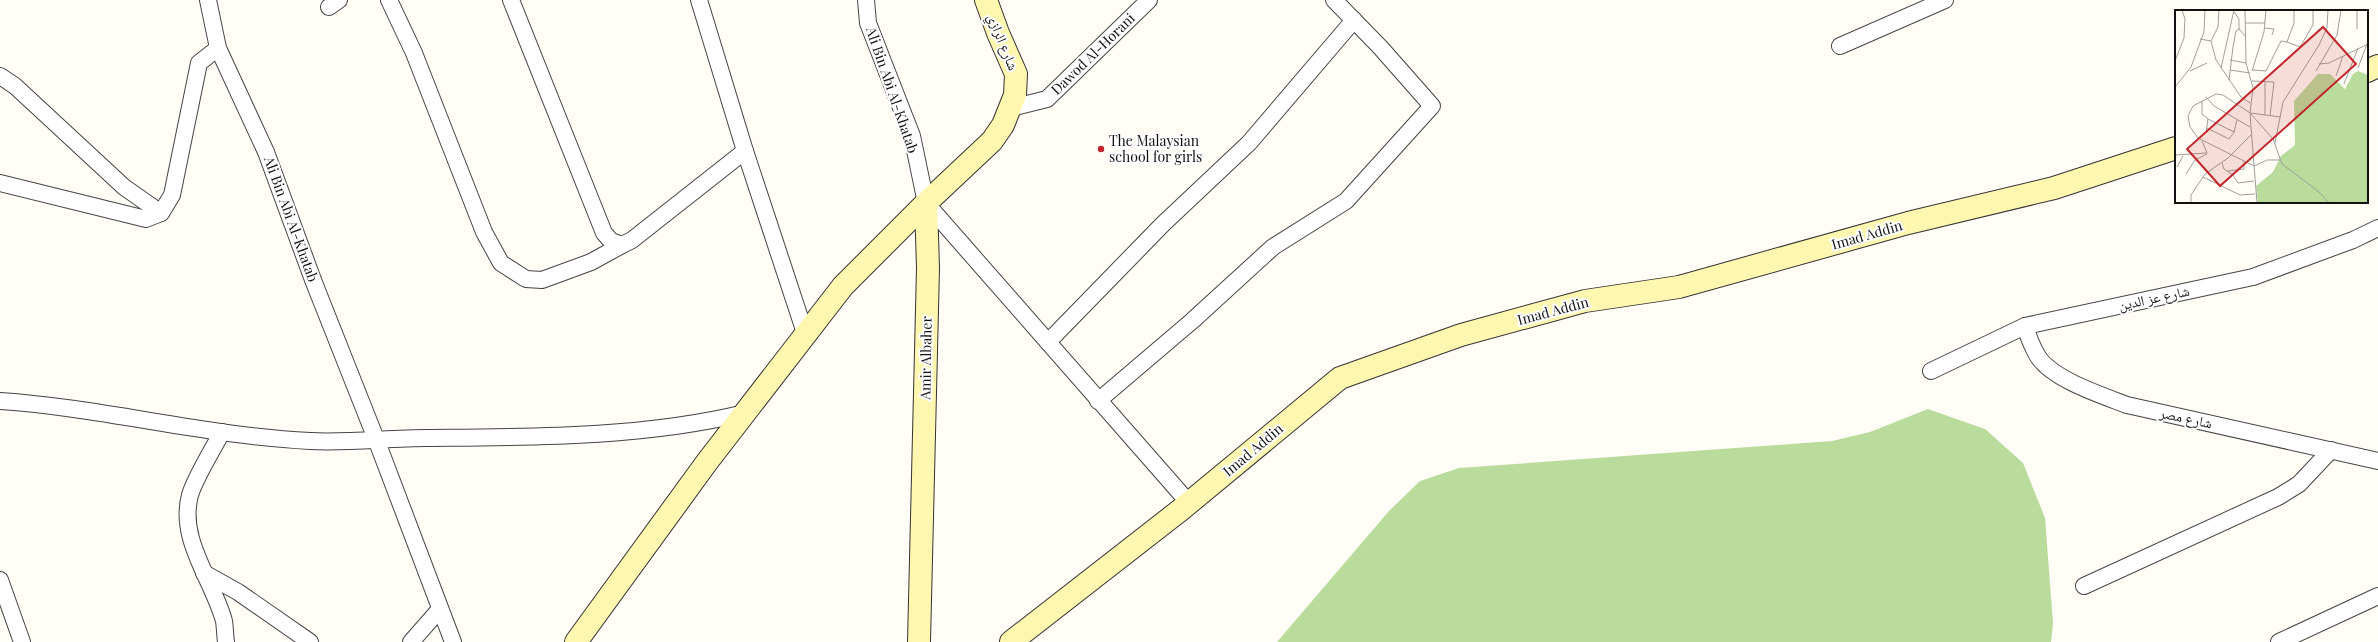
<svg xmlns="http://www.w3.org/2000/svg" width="2378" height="642" font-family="'Playfair Display','Noto Naskh Arabic',serif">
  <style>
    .forest { fill: #b9dc9c }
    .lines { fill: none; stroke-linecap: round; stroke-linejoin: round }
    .street-casing { stroke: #444; stroke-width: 18 }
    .secondary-casing { stroke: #333; stroke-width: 24 }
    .street { stroke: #fff; stroke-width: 16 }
    .secondary { stroke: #fff6b0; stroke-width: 22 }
    .poi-dot { fill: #c4262e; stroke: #fff; stroke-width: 1.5 }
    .labels { text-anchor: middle; stroke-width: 4; stroke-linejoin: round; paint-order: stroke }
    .street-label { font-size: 14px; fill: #111; stroke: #fff }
    .poi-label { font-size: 14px; fill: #111; stroke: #fff; text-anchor: start }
    .inset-road { fill: none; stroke: #a09f9a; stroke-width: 1 }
    .view { fill: #c4262e; fill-opacity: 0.15; stroke: #c4262e; stroke-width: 2 }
    .inset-edge { fill: none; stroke: #111; stroke-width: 2 }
  </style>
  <rect width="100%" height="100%" fill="#fffdf5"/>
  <polygon class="forest" points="1928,409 1985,429 2023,463 2045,518 2053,623 2051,642 1277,642 1389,511 1420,481 1459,468 1832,441 1870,432"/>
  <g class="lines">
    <g class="street-casing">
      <g id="street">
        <polyline points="208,0 218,48 266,152 313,280 376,439 453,642"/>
        <polyline points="389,0 414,53 484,232 501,263 526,279 542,280 591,262 622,245"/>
        <polyline points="511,0 604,233 611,241 622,245 632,240 745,151"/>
        <polyline points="699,0 745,151 805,333"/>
        <polyline points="866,0 868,23 912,136 926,203 1189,503"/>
        <polyline points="329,7 339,0"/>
        <polyline points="1840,46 1945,0"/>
        <polyline points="0,76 15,86 124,187 161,213 172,195 199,63 218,48"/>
        <polyline points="1011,108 1047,99 1149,0"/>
        <polyline points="0,183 146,219 161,213"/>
        <path d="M2025 326C2028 336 2032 346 2037 355 2051 379 2101 395 2127 405L2378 461"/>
        <polyline points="1048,342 1163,224 1249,143 1354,20"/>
        <polyline points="1931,371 2025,326 2253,277 2353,240 2378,228"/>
        <path d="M0 401C104 408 206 436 310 441 348 443 389 438 427 438 533 437 641 438 745 413"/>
        <polyline points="1098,401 1192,321 1273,247 1346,201 1432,106 1380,47 1334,0"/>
        <path d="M222 432C213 449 195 478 190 495 178 540 213 580 224 621 225 627 225 635 226 642"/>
        <polyline points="204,573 238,592 310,642"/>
        <polyline points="0,580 22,642"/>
        <polyline points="2084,586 2278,497 2299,484 2331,450"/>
        <polyline points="411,642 440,609"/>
        <polyline points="2279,642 2378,596"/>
      </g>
    </g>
    <g class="secondary-casing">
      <g id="secondary">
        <polyline points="2367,71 2378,66"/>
        <polyline points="576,642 707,462 843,286 926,203"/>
        <polyline points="919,642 928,268 926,203 992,141 1003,125 1015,95 1016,74 998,33 986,0"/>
        <polyline points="1011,642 1183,508 1340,378 1461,335 1585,301 1679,287 1908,223 2054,188 2176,148"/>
      </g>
    </g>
    <use href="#street" class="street"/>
    <use href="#secondary" class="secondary"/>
  </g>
  <circle class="poi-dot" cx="1101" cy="149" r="4"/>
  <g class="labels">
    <g class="street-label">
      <text transform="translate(1003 42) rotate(68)" y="5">شارع الرازي</text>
      <text transform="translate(1093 54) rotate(-44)" y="5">Dawod Al-Horani</text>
      <text transform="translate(892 90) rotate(71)" y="5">Ali Bin Abi Al-Khatab</text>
      <text transform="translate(291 219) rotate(70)" y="5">Ali Bin Abi Al-Khatab</text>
      <text transform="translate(1867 235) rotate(-16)" y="5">Imad Addin</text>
      <text transform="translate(2154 298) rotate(-12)" y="5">شارع عز الدين</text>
      <text transform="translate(1553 311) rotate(-15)" y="5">Imad Addin</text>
      <text transform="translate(926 358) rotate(-89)" y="5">Amir Albaher</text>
      <text transform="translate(2186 418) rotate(12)" y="5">شارع مصر</text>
      <text transform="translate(1253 450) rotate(-40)" y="5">Imad Addin</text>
    </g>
    <g class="poi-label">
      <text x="1109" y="146">The Malaysian<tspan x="1109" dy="16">school for girls</tspan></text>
    </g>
  </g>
  <g transform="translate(2175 10)">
    <rect width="193" height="193" fill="#fffdf5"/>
    <path d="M183 61 193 65V193H83L81 176 98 162 106 146 120 135 119 91 143 64H155L170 79 178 64Z" fill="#b9dc9c"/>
    <path class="inset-road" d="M70 0 71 53 78 78 75 103 98 129 107 154 143 181 154 193M59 2 64 9V19L70 26M70 13H90M90 18 99 19 97 25M182 19V0M25 29 36 31 41 50 66 87 75 93M36 31 43 17 44 0M112 32 125 37 138 15V0M55 50 71 53M0 51 9 28 10 9 7 0M144 54 154 53 193 34M46 58 59 0M183 58 192 34M55 60 75 63M78 60 91 61 106 31 112 32 119 13V0M15 61 32 53M77 61 89 22 91 0M141 61 162 25 166 0M161 66 168 46M54 70 58 37 61 21 64 19M77 71 99 72 95 106M169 74 183 38M0 77 16 57 29 22 30 0M31 87 39 96 75 117M27 91V104L33 109 59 122 62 110M75 104 82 193M90 105V71M32 118 54 129 60 121M31 123 33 109M100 133 108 92 144 35 152 18 153 0M0 145 32 143 27 131M105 150H92L79 156 23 128 15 117 13 106 18 96 41 84 48 85 75 103 106 107M47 153 49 159 58 165 63 173 79 171M2 157 8 146M53 161 69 159V151M11 164 20 150 32 144M28 167 65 185 80 184M16 193V185L30 164 53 148 76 125"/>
    <path class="view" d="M148 17 181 54 45 176 12 139Z"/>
    <rect width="193" height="193" class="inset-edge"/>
  </g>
</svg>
